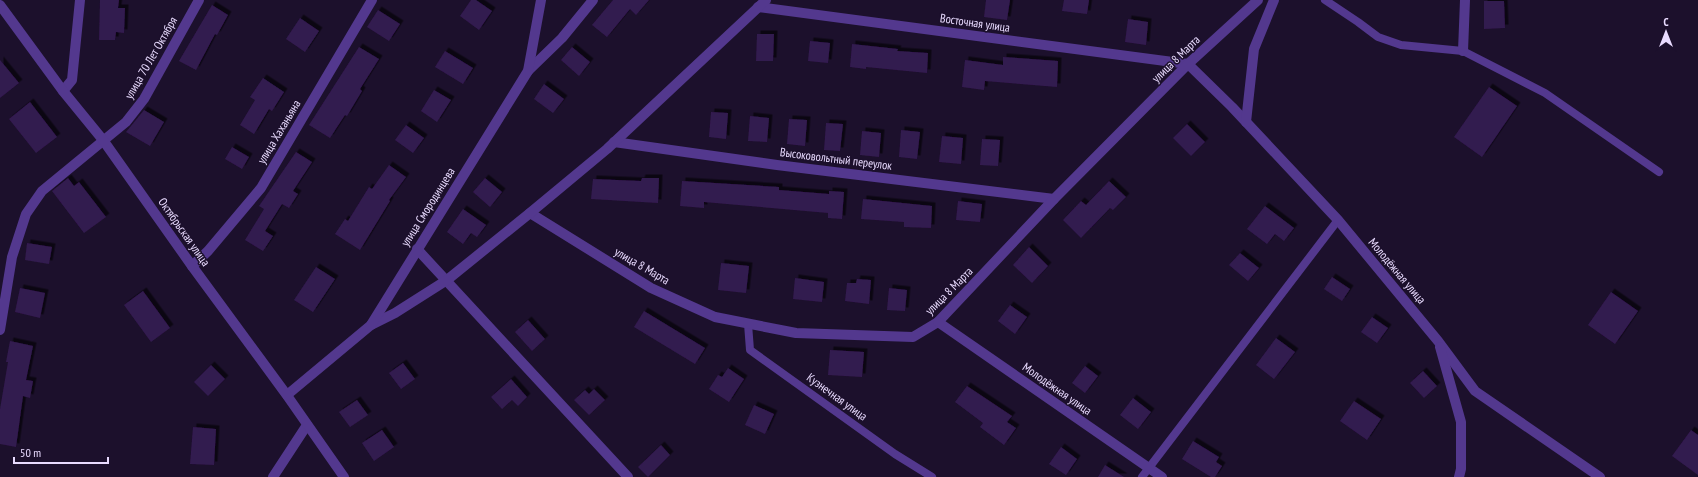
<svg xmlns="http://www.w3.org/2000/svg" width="1698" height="477" font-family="'PT Sans Narrow',sans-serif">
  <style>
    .building { fill: #331a4f; filter: url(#shadow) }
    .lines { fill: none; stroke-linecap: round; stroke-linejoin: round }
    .service { stroke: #53388e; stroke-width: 8 }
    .minor { stroke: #53388e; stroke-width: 10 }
    .tertiary { stroke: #53388e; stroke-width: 10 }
    .labels { text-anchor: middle; stroke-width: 3; stroke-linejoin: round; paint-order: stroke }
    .street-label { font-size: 12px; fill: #e9dbff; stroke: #1c102c }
  </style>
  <defs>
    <filter id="shadow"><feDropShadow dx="3.5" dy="-3.5" stdDeviation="0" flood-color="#0009"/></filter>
  </defs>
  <rect width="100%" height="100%" fill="#1c102c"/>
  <g class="building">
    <polygon points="100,0 119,0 118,8 125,8 124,33 116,32 115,40 99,40"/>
    <polygon points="471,0 476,0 492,11 479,30 460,16"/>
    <polygon points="613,0 649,0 636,15 630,9 607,37 592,25"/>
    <polygon points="986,0 1010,0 1007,20 984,17"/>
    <polygon points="1064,0 1089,0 1087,14 1062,11"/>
    <polygon points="1484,1 1504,1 1505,28 1484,29"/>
    <polygon points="212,5 228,15 217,35 215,34 196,70 179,61"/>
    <polygon points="378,10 400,24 389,41 367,27"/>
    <polygon points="300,18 319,31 305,52 286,39"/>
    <polygon points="1128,19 1148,22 1146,45 1125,42"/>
    <polygon points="757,34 774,34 773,61 756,61"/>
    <polygon points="810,41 830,43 828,63 808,61"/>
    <polygon points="852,44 898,49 897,51 928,53 927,73 866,67 866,69 850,67"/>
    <polygon points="359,47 379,59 360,89 362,91 347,116 345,115 330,138 309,125"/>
    <polygon points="572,47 590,62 579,76 561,60"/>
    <polygon points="445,51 473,68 463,84 435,67"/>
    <polygon points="1003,57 1058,61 1057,87 985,81 984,90 962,87 965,60 1003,65"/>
    <polygon points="0,60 19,83 0,98"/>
    <polygon points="263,78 284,92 272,111 269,109 254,134 240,125 255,100 250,97"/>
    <polygon points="544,84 564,99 553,113 534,99"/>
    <polygon points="1489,87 1517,106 1482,157 1454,137"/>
    <polygon points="434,90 451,100 437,122 421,111"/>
    <polygon points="30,102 57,137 36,153 9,119"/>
    <polygon points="144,110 164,122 150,146 126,132"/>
    <polygon points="711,112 728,113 726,139 709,137"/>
    <polygon points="750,116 769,118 767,142 748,141"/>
    <polygon points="789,119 807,120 805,146 787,144"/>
    <polygon points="826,123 843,124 840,151 824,150"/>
    <polygon points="1187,124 1205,142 1191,156 1173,138"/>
    <polygon points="406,125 424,138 413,153 395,140"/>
    <polygon points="901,130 920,132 917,159 899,157"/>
    <polygon points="862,131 881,133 879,157 860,155"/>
    <polygon points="942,136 963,138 961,164 939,162"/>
    <polygon points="982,139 1000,140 998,166 980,165"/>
    <polygon points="232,147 249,157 242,169 225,159"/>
    <polygon points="296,152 312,162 293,191 298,194 289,208 282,204 265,231 273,236 263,251 245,240 264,209 259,206"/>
    <polygon points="389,165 406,177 389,200 390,201 360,250 335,234 345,219 348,221 369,187 372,189"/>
    <polygon points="68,178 74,186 79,182 106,217 84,233 52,191"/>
    <polygon points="485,178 502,192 490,207 473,192"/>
    <polygon points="642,178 659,178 658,203 591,199 593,179 641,181"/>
    <polygon points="682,181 779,187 779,190 829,194 829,191 844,192 842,219 828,218 828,213 704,202 704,208 680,206"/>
    <polygon points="1109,181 1126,197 1113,210 1110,208 1081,238 1063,220 1081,201 1086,205"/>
    <polygon points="863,199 932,206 931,228 904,227 904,222 861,219"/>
    <polygon points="958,201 982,204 980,222 956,220"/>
    <polygon points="1265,206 1294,228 1284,241 1275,234 1267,244 1247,229"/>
    <polygon points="463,209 486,225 477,237 471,233 463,244 447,232"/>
    <polygon points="27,243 52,247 49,264 25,260"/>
    <polygon points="1029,247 1048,266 1032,283 1013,265"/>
    <polygon points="1240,253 1259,268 1248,281 1229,265"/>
    <polygon points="721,263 749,266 746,293 718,290"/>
    <polygon points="316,267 335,279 313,312 294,300"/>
    <polygon points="1332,277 1350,289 1342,301 1324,289"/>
    <polygon points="795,278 824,282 822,302 793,299"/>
    <polygon points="857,279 871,280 869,304 845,301 847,283 856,283"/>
    <polygon points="20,288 45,293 40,318 15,312"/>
    <polygon points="889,288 907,290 905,311 887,310"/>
    <polygon points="143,291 170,328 151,342 124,305"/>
    <polygon points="1611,292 1638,311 1615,344 1588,325"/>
    <polygon points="1010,305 1027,317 1015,334 998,321"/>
    <polygon points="644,311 705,348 695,364 634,327"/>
    <polygon points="1372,317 1388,328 1377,343 1361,332"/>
    <polygon points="528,320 545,339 532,351 515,332"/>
    <polygon points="1276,338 1295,352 1274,379 1256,365"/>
    <polygon points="10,341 33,346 26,380 33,381 30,398 23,396 16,447 0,444 0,409 8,362 6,362"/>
    <polygon points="830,350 864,352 862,377 828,375"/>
    <polygon points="403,363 415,379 401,389 389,373"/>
    <polygon points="211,365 225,379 208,396 194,382"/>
    <polygon points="1085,366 1098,376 1085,393 1072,383"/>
    <polygon points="728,368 744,379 729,402 709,389 718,375 722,377"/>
    <polygon points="1423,371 1437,386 1424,398 1410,383"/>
    <polygon points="511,379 527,397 518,406 512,400 502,409 491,397"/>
    <polygon points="967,386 1012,416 1007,422 1016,428 1004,445 980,427 983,423 955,402"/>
    <polygon points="594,389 605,400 589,415 574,400 585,390 589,394"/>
    <polygon points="1133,398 1151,412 1138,429 1120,415"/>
    <polygon points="357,400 368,415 350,427 339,412"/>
    <polygon points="1354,401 1381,419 1367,440 1340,421"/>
    <polygon points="754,405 774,414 765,434 745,425"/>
    <polygon points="193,427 216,429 214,465 190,464"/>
    <polygon points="382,430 394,447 374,461 362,443"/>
    <polygon points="1691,430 1698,435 1698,475 1672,456"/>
    <polygon points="1193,441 1219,457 1216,462 1222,466 1215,477 1211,477 1182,459"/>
    <polygon points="661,445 670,455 648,477 638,467"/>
    <polygon points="1061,447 1077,459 1066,475 1049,464"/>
    <polygon points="1105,465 1124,477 1098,477"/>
  </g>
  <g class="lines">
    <g class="service">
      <polyline points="1325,0 1358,22 1378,37 1401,45 1463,51 1545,93 1659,172"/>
      <polyline points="748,324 750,350 895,454 932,477"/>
      <polyline points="1142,477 1338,220"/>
    </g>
    <g class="minor">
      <polyline points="758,7 1188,64"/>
      <polyline points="1463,51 1465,0"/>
      <polyline points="1188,64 1232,107 1338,220 1438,341 1475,391 1600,477"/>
      <polyline points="528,71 562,38 593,0"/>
      <polyline points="63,91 72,80 80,0"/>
      <polyline points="1246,122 1254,49 1274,0"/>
      <polyline points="614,142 777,165 1054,199"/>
      <polyline points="530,213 651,288 715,317 796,333 913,337 938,322 1054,199 1188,64 1258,0"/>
      <polyline points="417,249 628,477"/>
      <polyline points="192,266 208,251 261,188 372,0"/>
      <polyline points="938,322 1162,477"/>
      <polyline points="371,325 395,313 447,280 530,213 607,149 766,0"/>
      <polyline points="0,330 12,257 26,214 42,191 126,122 144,99 199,0"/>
      <polyline points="1440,347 1461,422 1461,469 1459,477"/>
      <polyline points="287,395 371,325 528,71 541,0"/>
      <polyline points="273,477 307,425"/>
    </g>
    <polyline class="tertiary" points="0,5 63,91 103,140 192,266 286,394 344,477"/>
  </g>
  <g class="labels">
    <g class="street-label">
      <text transform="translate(975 23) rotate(8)" y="4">Восточная улица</text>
      <text transform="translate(151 58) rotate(-60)" y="4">улица 70 Лет Октября</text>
      <text transform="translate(1176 59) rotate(-44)" y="4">улица 8 Марта</text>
      <text transform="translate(279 132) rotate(-59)" y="4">улица Хаханьяна</text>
      <text transform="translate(836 159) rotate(7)" y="4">Высоковольтный переулок</text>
      <text transform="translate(428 207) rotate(-58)" y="4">улица Смородинцева</text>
      <text transform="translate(184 232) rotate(55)" y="4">Октябрьская улица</text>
      <text transform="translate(642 266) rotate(30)" y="4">улица 8 Марта</text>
      <text transform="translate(1397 271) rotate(50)" y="4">Молодёжная улица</text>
      <text transform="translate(949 291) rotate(-45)" y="4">улица 8 Марта</text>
      <text transform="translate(1057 389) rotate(35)" y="4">Молодёжная улица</text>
      <text transform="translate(837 397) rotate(36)" y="4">Кузнечная улица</text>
    </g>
  </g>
  <g transform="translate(1666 32)" stroke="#1c102c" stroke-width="3" paint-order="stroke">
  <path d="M0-3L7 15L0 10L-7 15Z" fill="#e9dbff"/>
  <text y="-6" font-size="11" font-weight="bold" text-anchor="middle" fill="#e9dbff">С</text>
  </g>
  <path d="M14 457v6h94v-6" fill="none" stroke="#e9dbff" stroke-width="2"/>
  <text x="20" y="457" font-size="12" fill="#e9dbff" stroke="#1c102c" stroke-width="3" paint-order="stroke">50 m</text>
</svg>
